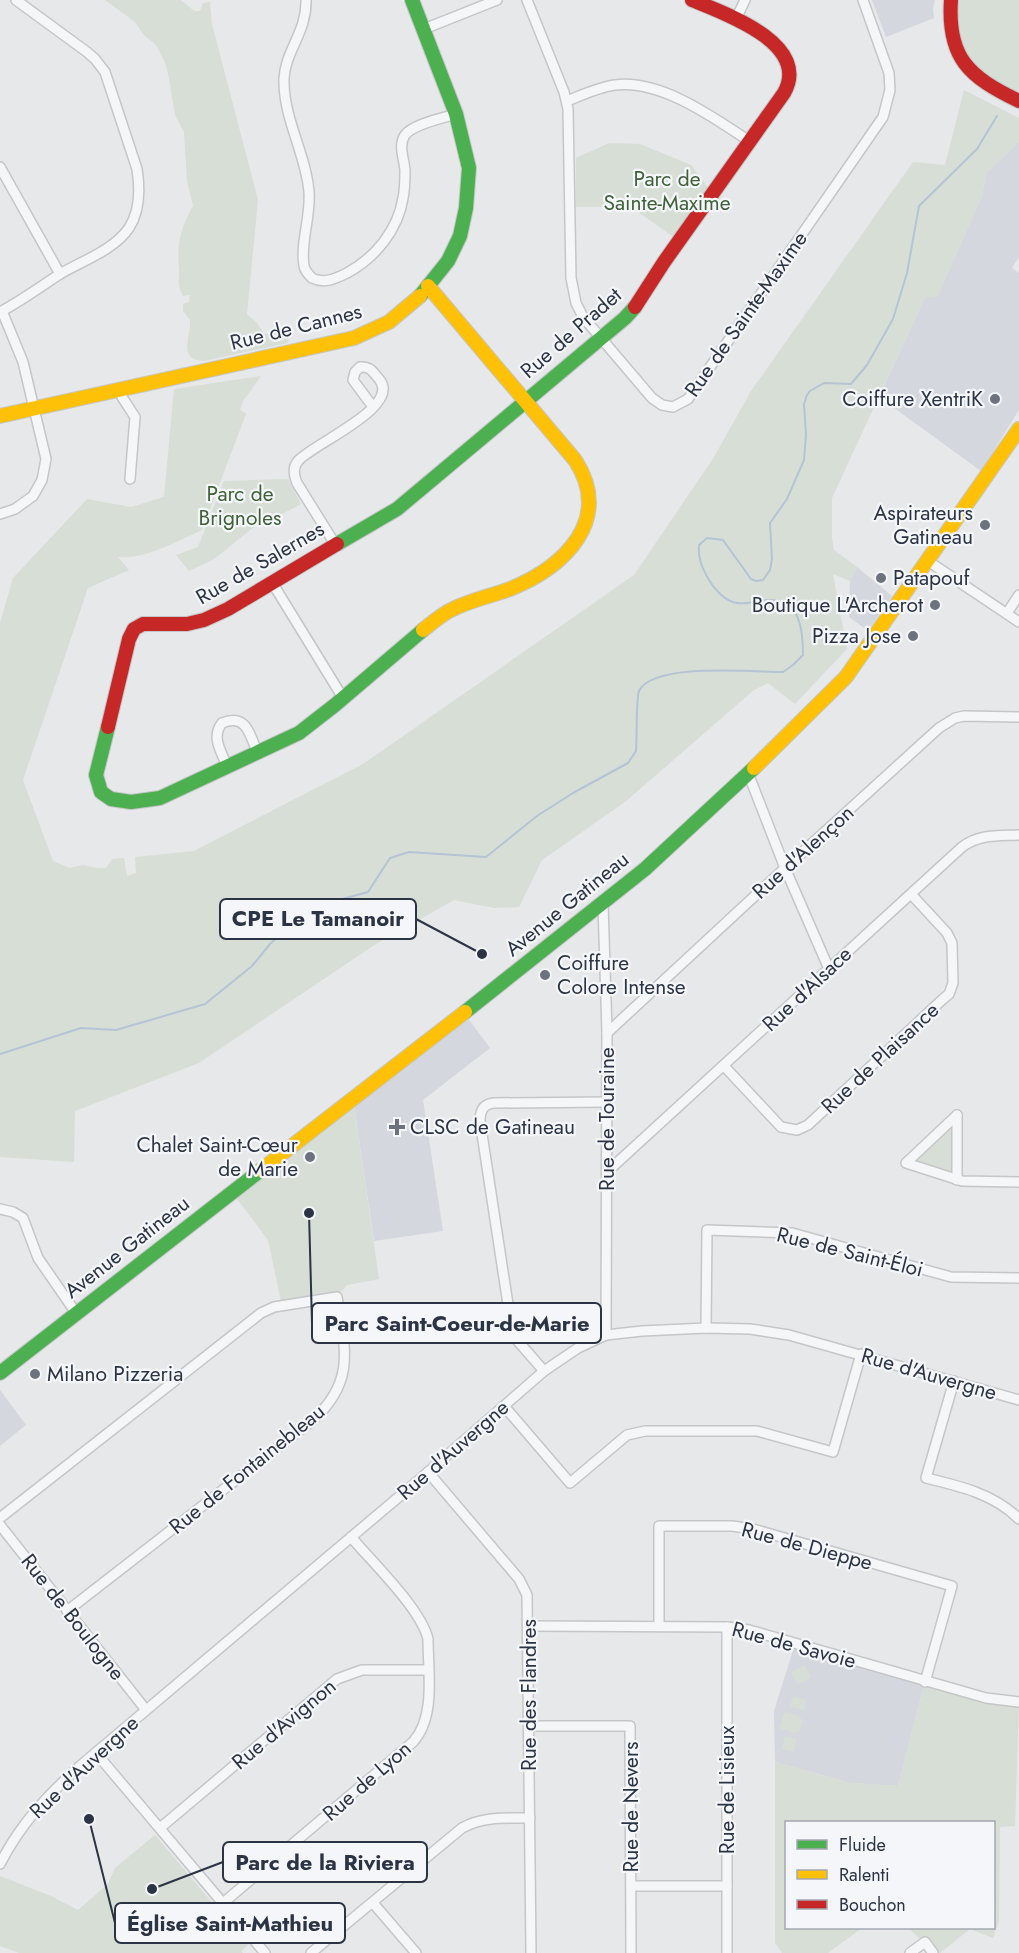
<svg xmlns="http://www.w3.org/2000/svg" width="1019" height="1953" font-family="Jost,sans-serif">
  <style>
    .built { fill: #d4d7dd }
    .green { fill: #d6ded6 }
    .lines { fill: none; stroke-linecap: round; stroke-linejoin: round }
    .stream { stroke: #b4c4d5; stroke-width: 2 }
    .street-casing { stroke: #c4c6c8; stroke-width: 12 }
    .fast-casing { stroke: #c4c6c8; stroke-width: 16 }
    .slow-casing { stroke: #c4c6c8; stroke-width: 16 }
    .jam-casing { stroke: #c4c6c8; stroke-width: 16 }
    .street { stroke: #f5f6f7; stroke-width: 9 }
    .fast { stroke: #4caf50; stroke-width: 14 }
    .slow { stroke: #ffc107; stroke-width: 14 }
    .jam { stroke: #c62828; stroke-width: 14 }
    .poi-dot { fill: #6c737f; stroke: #f4f6f9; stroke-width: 2 }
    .labels { text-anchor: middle; stroke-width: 4.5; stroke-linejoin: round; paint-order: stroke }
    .park-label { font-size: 21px; fill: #3f6138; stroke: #f4f6f9 }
    .street-label { font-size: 21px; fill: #2b3445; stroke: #f4f6f9 }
    .poi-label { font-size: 21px; fill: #2b3445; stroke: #f4f6f9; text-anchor: end }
    .leader { fill: none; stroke: #2b3445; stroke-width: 2 }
    .callout-dot { fill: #2b3445; stroke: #f4f6f9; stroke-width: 2 }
    .callout { fill: #f4f6f9; stroke: #2b3445; stroke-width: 2 }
    .callout-label { font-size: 22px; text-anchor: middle; font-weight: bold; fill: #2b3445 }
  </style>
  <rect width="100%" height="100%" fill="#e6e8ea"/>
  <g class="built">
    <polygon points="872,0 935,0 933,9 934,18 886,37"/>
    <polygon points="1019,142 1019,257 1012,268 1019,273 1019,410 981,471 879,397 925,297 937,297 981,198 987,172"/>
    <polygon points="857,567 892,596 868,631 849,617 850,581"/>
    <polygon points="467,1017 490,1048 423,1100 443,1231 374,1241 353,1098"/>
    <polygon points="0,1390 26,1425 0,1446"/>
    <polygon points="795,1644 925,1682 898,1786 851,1783 775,1762 774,1711"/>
  </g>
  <g class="green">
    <path d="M105 0H181L194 11H200L203 3 210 2 212 24 258 200 247 314 257 323 264 334 289 332 288 343 204 361C177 360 191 337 190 320L183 311V304L189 302 190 295 183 296C176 282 180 283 179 269 177 243 180 229 193 206L187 181 184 132 175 115 168 73 165 63 156 45 144 35 135 22Z"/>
    <path d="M959 0H1019V93C978 75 946 50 959 0Z"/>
    <path d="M964 90 1019 118V142L987 172 981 198 937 297H925L832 498V538L834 550 857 567 850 581 833 574 847 649 795 704 768 683 754 690 625 802 542 860 519 907 494 908 454 900 376 944 199 1063 75 1111 74 1162 0 1157V623L13 578 87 499 131 507 164 497 174 389 261 376 243 401 240 410 246 414 202 530C175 542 147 559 118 557L129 570 88 588 23 780 53 861 70 868 82 865 98 868H106L112 859 124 858 127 876 136 873 135 857 194 851 363 764 634 575 714 457 751 391 913 162 945 165Z"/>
    <polygon points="609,143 640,144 691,165 709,189 675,238 631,207 576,207 576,158"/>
    <polygon points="288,479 301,504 280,515 263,520 214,559 189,571 176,555 198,547 224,481"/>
    <polygon points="353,1098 379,1279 347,1285 337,1297 282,1306 268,1240 231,1191"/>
    <polygon points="957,1115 957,1180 906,1163"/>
    <polygon points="805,1665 811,1678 797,1685 791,1672"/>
    <path d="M925 1682 1019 1702 1015 1826 1000 1827 999 1921 993 1938 970 1929 940 1953H933C926 1943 917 1937 909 1928H994V1822H786V1928H862L828 1953H782L775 1943V1762L851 1783 898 1786Z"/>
    <polygon points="793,1696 807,1700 805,1711 790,1706"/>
    <polygon points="786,1712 799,1716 803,1721 799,1732 793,1733 779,1728 784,1713"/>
    <polygon points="785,1736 797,1739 794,1752 782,1749"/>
    <polygon points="155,1835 248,1945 241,1951 243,1953 19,1953 0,1946 0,1876 51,1896 78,1910 108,1884 115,1868"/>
  </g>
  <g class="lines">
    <path class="stream" d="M0 1054 81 1028 116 1030 205 1004 252 966 270 944 294 922 328 903 368 892 390 858 409 852 486 857 537 816 573 793 628 763 636 751C637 741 636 698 639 691 653 662 754 672 783 672L793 665 803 655C803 631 801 600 769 600 758 600 747 605 737 603 726 602 714 589 709 580 702 568 698 559 699 545L707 538 723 540 751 579 756 581 763 580 770 570 772 559 770 523 787 499 804 460 806 435 804 404 807 395 810 391 824 383 851 384 867 365 893 319 907 273 919 206 977 149 997 116"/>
    <g class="street-casing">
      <g id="street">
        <path d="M306 0C307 32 285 51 284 79 283 118 306 154 309 192 311 217 300 242 304 266 305 271 308 274 312 278 324 284 335 279 347 273 375 258 398 230 403 198 405 189 405 180 405 170 404 159 398 145 405 135 413 124 443 118 456 114"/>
        <polyline points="527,0 564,92 568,109 571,278 576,303 583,317 652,398 662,405 673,407 688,399 883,117 890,90 889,73 863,0"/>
        <polyline points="736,19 745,0"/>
        <polyline points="424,29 497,0"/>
        <path d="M567 101C582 95 599 87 615 85 660 79 713 117 749 141"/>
        <polyline points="0,167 60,274"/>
        <path d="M0 312C21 301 40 287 60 274 82 261 114 250 129 228 140 211 140 188 137 169L105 72 95 59 87 52 16 0"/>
        <polyline points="120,389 122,397 135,417 130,479"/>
        <polyline points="0,514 15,509 33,496 42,480 46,459 23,362 2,311"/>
        <path d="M335 544 297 483C294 476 292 468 298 461 312 444 403 407 379 379 373 372 370 366 360 367L355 372 353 380 373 407"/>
        <polyline points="928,561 1019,622"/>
        <polyline points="273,584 343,698"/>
        <polyline points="1007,613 1019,595"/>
        <path d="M227 766C221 751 211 737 222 723 246 713 250 734 257 752"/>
        <polyline points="748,773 785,868 829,969"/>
        <polyline points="603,904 607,1033 606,1335"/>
        <polyline points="607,1033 785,868 939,728 955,718 964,716 1019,717"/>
        <polyline points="724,1066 781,1127 797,1130 808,1125 943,999 949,994 953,983 952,943 947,933 911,894"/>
        <polyline points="957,1115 906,1163 962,1181 1019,1182"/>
        <path d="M608 1171 962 847C979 834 998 836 1019 835"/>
        <polyline points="957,1180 957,1115"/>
        <polyline points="0,1209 13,1212 23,1218 38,1258 76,1313"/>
        <polyline points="706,1328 707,1230 792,1233 951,1277 1019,1278"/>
        <path d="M544 1371 516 1339 511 1324 480 1121C480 1111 483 1104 494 1103L607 1102"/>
        <path d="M954 1381 926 1478C960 1486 994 1494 1019 1519"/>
        <polyline points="504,1406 570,1483 627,1435 645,1431 757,1431 833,1452 861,1354"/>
        <polyline points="428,1472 519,1579 527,1595 531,1953"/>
        <path d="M0 1518 261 1313 274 1307 337 1297C345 1348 356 1381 313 1420L67 1611"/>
        <polyline points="0,1525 146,1710"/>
        <polyline points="659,1625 659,1526 732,1526 753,1529 952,1586 925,1682"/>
        <polyline points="528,1626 727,1627 749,1630 986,1698 1019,1702"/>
        <polyline points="530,1726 630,1726 631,1953"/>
        <polyline points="96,1753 265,1953"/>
        <polyline points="160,1828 337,1679 362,1670 428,1670"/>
        <path d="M0 1864C21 1823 47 1796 80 1766L420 1479 544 1371 578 1348 606 1335 642 1331 706 1328 750 1329 789 1335 1019 1400"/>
        <polyline points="631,1886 727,1886"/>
        <path d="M223 1903 413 1742C436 1717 428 1671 428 1639 421 1609 373 1563 351 1537"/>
        <polyline points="373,1903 416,1953"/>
        <path d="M311 1953 462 1828C483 1816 507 1818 530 1818"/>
        <polyline points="727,1953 727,1627"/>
        <polyline points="910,1953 925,1942 933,1953"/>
      </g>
    </g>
    <g class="fast-casing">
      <g id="fast">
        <polyline points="412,0 456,114 469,168 466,208 460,236 448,261 420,296"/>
        <polyline points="337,544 397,509 625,318 635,307"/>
        <polyline points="108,727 96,775 101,792 111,799 131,802 160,798 299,733 335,705 423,630"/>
        <polyline points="465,1012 645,869 754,768"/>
        <polyline points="0,1373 261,1170"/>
      </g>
    </g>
    <g class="slow-casing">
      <g id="slow">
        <polyline points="0,416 354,338 389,322 420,296"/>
        <path d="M423 630C433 622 442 614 453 609 471 600 491 596 510 589 564 567 614 520 575 460L428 286"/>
        <polyline points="754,768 846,677 1019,429"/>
        <polyline points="261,1170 465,1012"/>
      </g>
    </g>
    <g class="jam-casing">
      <g id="jam">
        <path d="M951 0C947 58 969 77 1019 101"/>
        <path d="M635 307 664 262 784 93C812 44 724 13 692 0"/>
        <polyline points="108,727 129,639 134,629 143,624 187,624 204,620 228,609 337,544"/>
      </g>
    </g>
    <use href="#street" class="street"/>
    <use href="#fast" class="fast"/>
    <use href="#slow" class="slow"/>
    <use href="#jam" class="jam"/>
  </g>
  <g class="poi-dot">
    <circle cx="995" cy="399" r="6"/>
    <circle cx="985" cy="525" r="6"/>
    <circle cx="881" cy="578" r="6"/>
    <circle cx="935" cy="605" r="6"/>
    <circle cx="913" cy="636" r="6"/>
    <circle cx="545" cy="975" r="6"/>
    <path d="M394 1118h6v6h6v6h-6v6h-6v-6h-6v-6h6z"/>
    <circle cx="310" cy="1157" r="6"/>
    <circle cx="35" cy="1374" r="6"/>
  </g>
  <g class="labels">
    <g class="park-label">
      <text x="667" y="186">Parc de<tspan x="667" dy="24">Sainte-Maxime</tspan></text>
      <text x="240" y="501">Parc de<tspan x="240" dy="24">Brignoles</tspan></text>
    </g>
    <g class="street-label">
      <text transform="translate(746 314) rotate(-55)" y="7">Rue de Sainte-Maxime</text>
      <text transform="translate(296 327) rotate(-14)" y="7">Rue de Cannes</text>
      <text transform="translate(571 333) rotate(-41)" y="7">Rue de Pradet</text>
      <text transform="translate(260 563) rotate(-30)" y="7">Rue de Salernes</text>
      <text transform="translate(803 852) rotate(-42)" y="7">Rue d'Alençon</text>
      <text transform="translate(567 904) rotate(-39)" y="7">Avenue Gatineau</text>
      <text transform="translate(807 989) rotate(-43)" y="7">Rue d'Alsace</text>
      <text transform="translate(880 1058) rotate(-43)" y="7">Rue de Plaisance</text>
      <text transform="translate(607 1119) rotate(-90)" y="7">Rue de Touraine</text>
      <text transform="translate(127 1247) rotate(-38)" y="7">Avenue Gatineau</text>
      <text transform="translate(850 1252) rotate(14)" y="7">Rue de Saint-Éloi</text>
      <text transform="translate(929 1374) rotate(16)" y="7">Rue d'Auvergne</text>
      <text transform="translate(453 1450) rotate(-41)" y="7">Rue d'Auvergne</text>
      <text transform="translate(247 1469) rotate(-39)" y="7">Rue de Fontainebleau</text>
      <text transform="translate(807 1546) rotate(15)" y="7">Rue de Dieppe</text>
      <text transform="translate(73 1617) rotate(52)" y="7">Rue de Boulogne</text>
      <text transform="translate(794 1645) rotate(15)" y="7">Rue de Savoie</text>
      <text transform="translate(529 1695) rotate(-90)" y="7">Rue des Flandres</text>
      <text transform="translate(284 1724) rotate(-40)" y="7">Rue d'Avignon</text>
      <text transform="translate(84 1767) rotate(-43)" y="7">Rue d'Auvergne</text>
      <text transform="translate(367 1781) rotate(-41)" y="7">Rue de Lyon</text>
      <text transform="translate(727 1790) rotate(-90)" y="7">Rue de Lisieux</text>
      <text transform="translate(631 1807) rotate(-90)" y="7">Rue de Nevers</text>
    </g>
    <g class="poi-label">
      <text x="983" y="406">Coiffure XentriK</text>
      <text x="973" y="520">Aspirateurs<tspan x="973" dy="24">Gatineau</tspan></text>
      <text x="893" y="585" text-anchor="start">Patapouf</text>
      <text x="923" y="612">Boutique L'Archerot</text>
      <text x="901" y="643">Pizza Jose</text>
      <text x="557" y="970" text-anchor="start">Coiffure<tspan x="557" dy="24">Colore Intense</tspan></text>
      <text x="410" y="1134" text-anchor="start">CLSC de Gatineau</text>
      <text x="298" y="1152">Chalet Saint-Cœur<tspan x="298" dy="24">de Marie</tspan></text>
      <text x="47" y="1381" text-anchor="start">Milano Pizzeria</text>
    </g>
  </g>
  <path class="leader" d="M482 954L416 919M309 1213L312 1323M152 1889L223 1862M89 1819L115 1923"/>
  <g class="callout-dot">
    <circle cx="482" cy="954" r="6"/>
    <circle cx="309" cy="1213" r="6"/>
    <circle cx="152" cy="1889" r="6"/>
    <circle cx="89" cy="1819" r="6"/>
  </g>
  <g class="callout">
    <rect x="220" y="899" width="196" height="40" rx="6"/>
    <rect x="312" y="1303" width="289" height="40" rx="6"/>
    <rect x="223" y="1842" width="204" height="40" rx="6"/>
    <rect x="115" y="1903" width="230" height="40" rx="6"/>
  </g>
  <g class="callout-label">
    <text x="318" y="926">CPE Le Tamanoir</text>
    <text x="457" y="1331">Parc Saint-Coeur-de-Marie</text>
    <text x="325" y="1870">Parc de la Riviera</text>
    <text x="230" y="1931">Église Saint-Mathieu</text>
  </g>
  <rect x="785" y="1821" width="210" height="108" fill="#f4f6f9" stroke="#a4a8b1" stroke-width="1.5"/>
  <rect x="797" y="1840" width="30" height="9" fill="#4caf50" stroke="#a4a8b1" stroke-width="1.5"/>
  <text x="839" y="1851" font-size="18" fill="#2b3445">Fluide</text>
  <rect x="797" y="1870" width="30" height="9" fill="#ffc107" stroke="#a4a8b1" stroke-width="1.5"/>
  <text x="839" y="1881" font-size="18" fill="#2b3445">Ralenti</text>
  <rect x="797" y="1900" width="30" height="9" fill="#c62828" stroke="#a4a8b1" stroke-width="1.5"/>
  <text x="839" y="1911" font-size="18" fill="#2b3445">Bouchon</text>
</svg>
